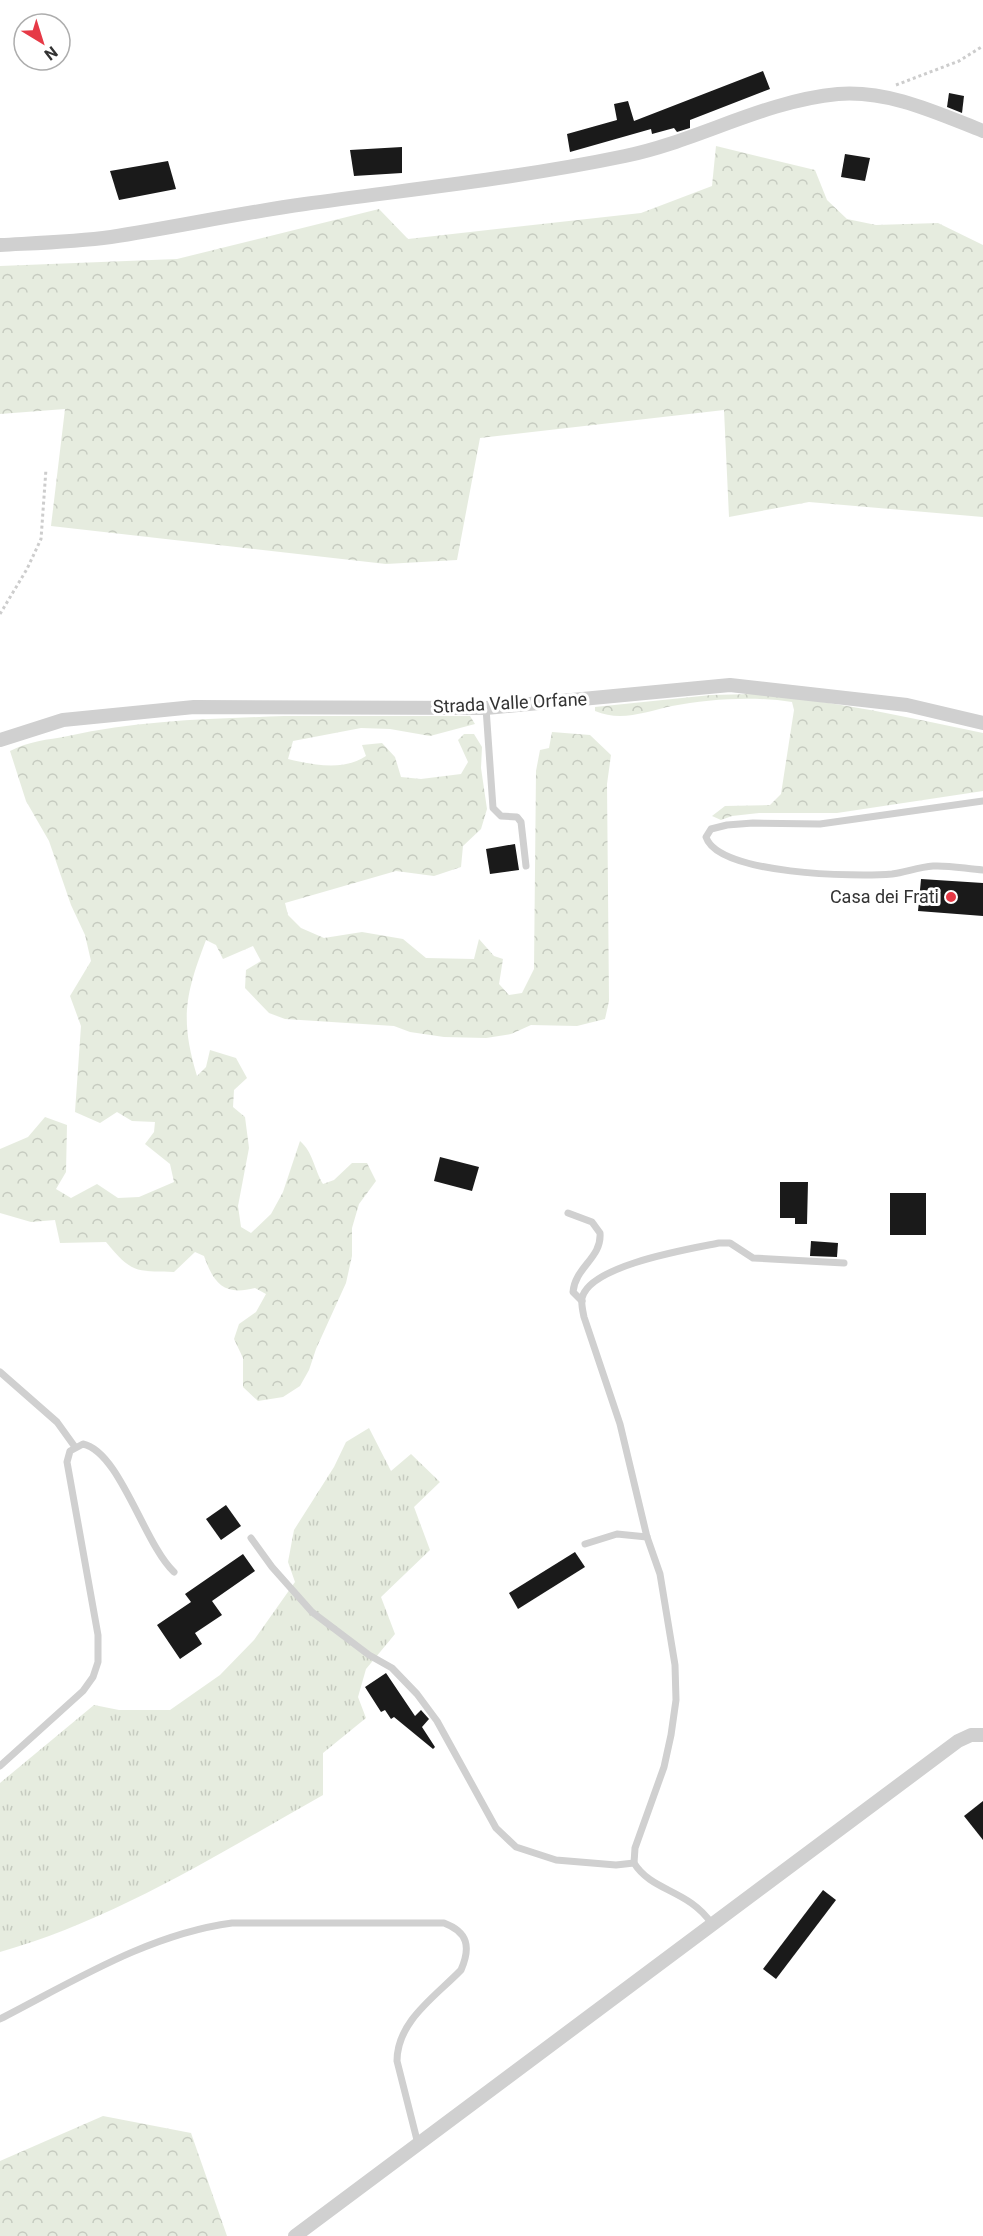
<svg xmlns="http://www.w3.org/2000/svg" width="983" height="2236" font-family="Roboto,sans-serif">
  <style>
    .grass { fill: url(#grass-tufts) }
    .forest { fill: url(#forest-crowns) }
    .building { fill: #1a1a1a }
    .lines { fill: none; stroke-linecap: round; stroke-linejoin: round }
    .path { stroke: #cdcdcd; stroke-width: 3; stroke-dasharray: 3 3; stroke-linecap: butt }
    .lane { stroke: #d0d0d0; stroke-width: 7 }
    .street { stroke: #d0d0d0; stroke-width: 14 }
    .poi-dot { fill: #e63946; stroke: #fff; stroke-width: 2 }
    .labels { text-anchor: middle; stroke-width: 6; stroke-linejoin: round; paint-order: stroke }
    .street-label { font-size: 18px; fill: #333; stroke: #fff }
    .poi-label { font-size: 18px; fill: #333; stroke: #fff; text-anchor: end }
  </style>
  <defs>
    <pattern id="grass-tufts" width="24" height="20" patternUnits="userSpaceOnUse" patternTransform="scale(1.5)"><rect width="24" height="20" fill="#e6ecdf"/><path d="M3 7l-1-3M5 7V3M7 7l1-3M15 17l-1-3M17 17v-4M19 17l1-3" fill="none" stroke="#c6cbc0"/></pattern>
    <pattern id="forest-crowns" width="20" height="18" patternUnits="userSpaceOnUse" patternTransform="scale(1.5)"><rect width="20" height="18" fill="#e6ecdf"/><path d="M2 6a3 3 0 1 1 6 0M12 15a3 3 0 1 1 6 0" fill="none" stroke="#c6cbc0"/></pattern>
  </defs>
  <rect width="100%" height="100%" fill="#fff"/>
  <path class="grass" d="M369 1428 391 1471 411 1454 440 1482 414 1507 430 1550 381 1597 395 1634 366 1669 358 1697 366 1718 323 1753V1795C222 1852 112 1921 0 1952V1783L94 1705 119 1710H170L220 1675 254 1640 295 1582 288 1562 294 1530 334 1467 346 1442Z"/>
  <g class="forest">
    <polygon points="716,146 815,170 827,200 847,219 876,225 938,223 983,245 983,517 809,502 729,517 724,410 480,438 457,560 386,564 51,526 65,409 0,414 0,266 177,259 379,209 408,239 641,213 712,186"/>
    <path d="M753 694C831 700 907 717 983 733V791L837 813H759L732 816 721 820 712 816 725 806 770 805 781 794 794 710 792 702C754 696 709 699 672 706 645 712 621 722 595 711V707L711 695Z"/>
    <path d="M284 716H470L475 724 430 736 390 729 361 728 293 741 288 759C313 765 344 771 366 756L362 745 382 743 395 757 401 777 421 779 461 774 468 762 458 740 464 734H474L482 747 481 768 487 809 481 829 463 846 461 867 434 876 396 871 285 903 288 915 301 928 324 938 362 932 403 939 426 958 474 959 479 939 494 956 503 959 499 984 509 995 522 993 534 969 536 771 540 750 549 748 552 732 590 735 611 755 607 784 609 1001 605 1019 577 1026 531 1025 511 1034 486 1038 444 1037 410 1032 394 1026 285 1019 269 1013 245 988 246 970 261 961 253 946 223 959 216 945 206 940C185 995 180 1019 197 1076L206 1067 210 1050 236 1058 247 1078 234 1090 233 1107 245 1117 249 1148 238 1206 241 1227 251 1233 271 1214 283 1192 300 1141C313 1152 314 1169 323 1184L334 1180 352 1163H367L376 1181 359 1204 352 1228V1256L346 1283 316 1349 309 1370 300 1386 283 1397 258 1401 243 1387V1358L234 1339 239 1324 256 1312 266 1294 255 1288C224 1296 214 1284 204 1256L195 1252 174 1272C134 1271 132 1273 106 1242L60 1243 55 1220 31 1222 0 1213V1149L28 1137 45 1117 67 1125 66 1172 56 1189 71 1198 97 1184 118 1198 139 1197 174 1182 170 1164 145 1144 154 1132 155 1122 132 1121 117 1112 100 1123 75 1112 81 1026 70 996 91 961 85 935 71 905 49 841 26 801 10 751C29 741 47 740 68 736 139 720 212 719 284 716Z"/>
    <polygon points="103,2116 191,2133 227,2236 0,2236 0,2161"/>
  </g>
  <g class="building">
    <polygon points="763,71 770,89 690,120 690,128 677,132 674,128 652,134 651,129 570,152 567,134 617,120 614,104 628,101 634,121"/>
    <polygon points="949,93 964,96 962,113 947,107"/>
    <polygon points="402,147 402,173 354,176 350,150"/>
    <polygon points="845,154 870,158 865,181 841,177"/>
    <polygon points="168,161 176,189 119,200 110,171"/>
    <polygon points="515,844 519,870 490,874 486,849"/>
    <polygon points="921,879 983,883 983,916 918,911"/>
    <polygon points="440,1157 479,1167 472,1191 434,1181"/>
    <polygon points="780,1182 808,1182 807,1224 795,1224 795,1218 780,1218"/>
    <rect x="890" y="1193" width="36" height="42"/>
    <polygon points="811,1241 838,1243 837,1257 810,1256"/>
    <polygon points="226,1505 241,1526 221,1540 206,1519"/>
    <polygon points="575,1552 585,1567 518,1609 509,1593"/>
    <polygon points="243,1554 255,1571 212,1601 222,1615 195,1633 202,1644 180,1659 157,1625 191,1602 185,1594"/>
    <polygon points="386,1673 415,1716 421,1710 429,1719 422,1727 435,1747 433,1749 394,1717 391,1719 385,1710 381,1712 365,1687"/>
    <polygon points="983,1801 983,1840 964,1816"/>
    <polygon points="823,1890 836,1900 776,1979 763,1969"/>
  </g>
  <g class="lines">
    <g class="path">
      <polyline points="896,85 959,61 983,46"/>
      <polyline points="0,614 27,569 41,539 46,469"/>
    </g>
    <g class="lane">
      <polyline points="486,708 493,808 501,816 517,817 521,822 526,866"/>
      <path d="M983 801 820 824 753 823 727 825 711 829 706 837C718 875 857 877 892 874 906 872 919 867 933 866 949 865 967 869 983 870"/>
      <path d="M568 1213 592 1222 600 1233C602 1258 575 1267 573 1292L582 1301"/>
      <polyline points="0,1372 57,1422 75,1447"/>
      <polyline points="251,1538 272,1567 312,1612 369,1655 392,1668 417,1694 437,1721 496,1828 516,1847 556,1860 616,1865 634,1863"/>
      <polyline points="585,1544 617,1534 647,1537"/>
      <path d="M0 1766 83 1691 93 1677 98 1662V1635L67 1462 70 1451 83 1444C120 1452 144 1544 174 1572"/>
      <path d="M712 1924C688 1889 652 1892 634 1863L635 1848 664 1767 671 1735 676 1700 675 1665 660 1574 647 1537 620 1424 584 1317C583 1312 581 1304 582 1298 590 1265 689 1249 719 1243H730L753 1258 844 1263"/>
      <path d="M0 2019C74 1981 149 1934 232 1923H444C468 1932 471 1947 461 1970 436 1996 397 2021 397 2061L418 2144"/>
    </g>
    <g class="street">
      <path d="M0 245C37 243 74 242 111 237 176 227 240 213 305 204 412 189 520 178 625 156 698 141 763 101 838 94 889 90 937 113 983 131"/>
      <polyline points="0,740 63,720 194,707 486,708 730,685 907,705 983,723"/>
      <polyline points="295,2236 958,1741 971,1735 983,1735"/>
    </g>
  </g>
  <circle class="poi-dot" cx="951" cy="897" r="6"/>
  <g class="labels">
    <g class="street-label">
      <text transform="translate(510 703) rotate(-3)" y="6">Strada Valle Orfane</text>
    </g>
    <g class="poi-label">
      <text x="939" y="903">Casa dei Frati</text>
    </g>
  </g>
  <g transform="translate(42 42) rotate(142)"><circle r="28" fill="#ffffff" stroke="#adadad" stroke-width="1.5"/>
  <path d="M0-4.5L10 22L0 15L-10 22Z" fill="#e63946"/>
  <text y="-9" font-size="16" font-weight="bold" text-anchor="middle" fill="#333333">N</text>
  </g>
</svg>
